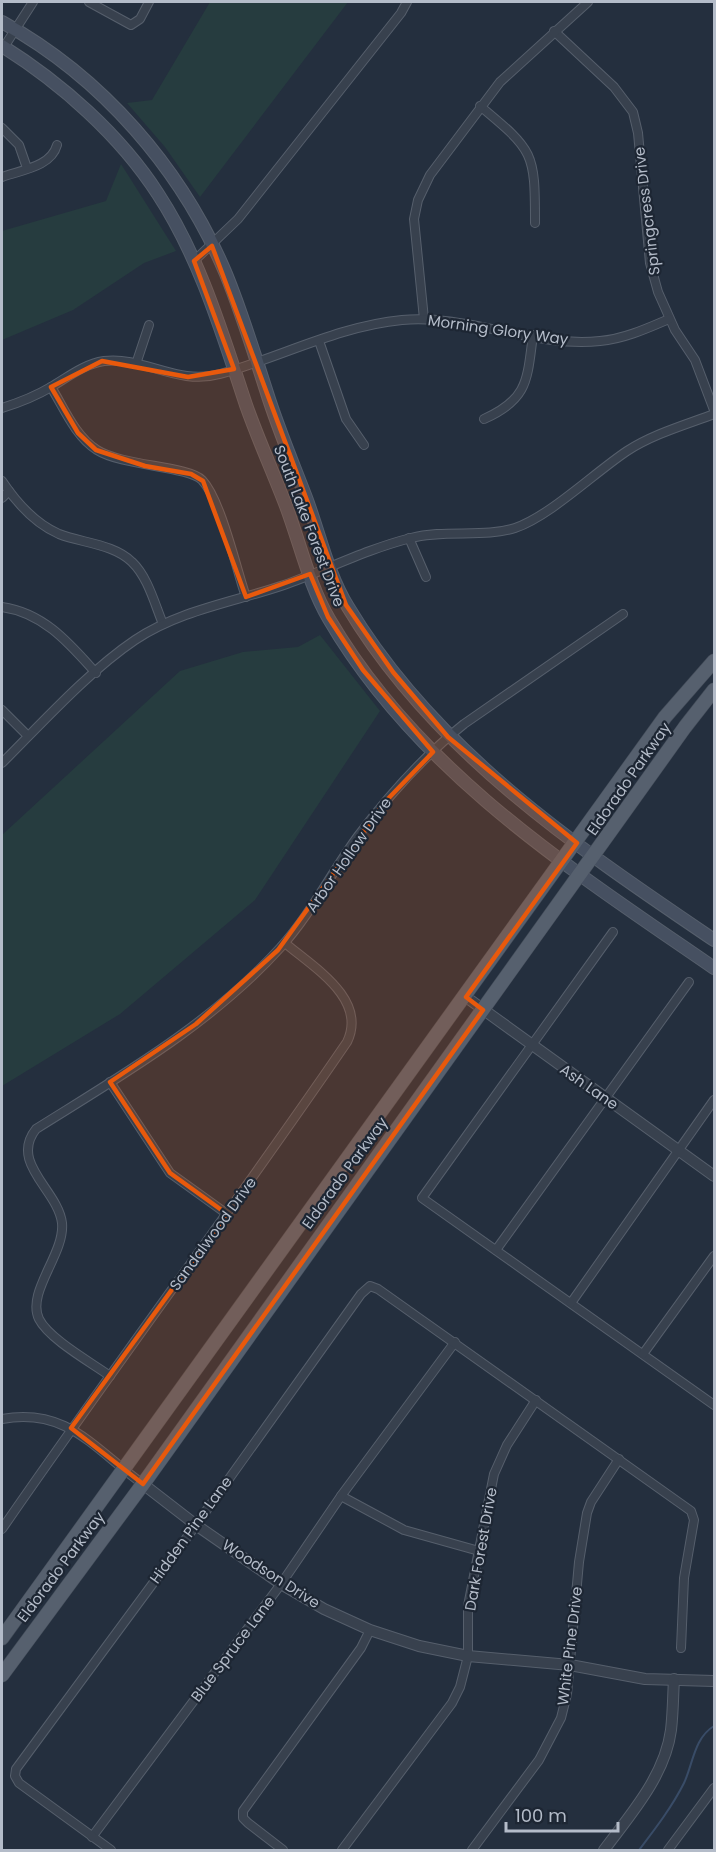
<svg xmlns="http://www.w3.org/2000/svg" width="716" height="1852" font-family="Poppins,sans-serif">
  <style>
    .green { fill: #263c3f }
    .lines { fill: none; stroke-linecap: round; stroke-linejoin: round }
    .stream { stroke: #394c67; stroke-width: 2 }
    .minor-casing { stroke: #565f6c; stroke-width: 10 }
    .tertiary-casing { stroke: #565f6c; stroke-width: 12 }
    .secondary-casing { stroke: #565f6c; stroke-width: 14 }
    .primary-casing { stroke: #414a57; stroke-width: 15 }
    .minor { stroke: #38414e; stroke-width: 8 }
    .tertiary { stroke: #38414e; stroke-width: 10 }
    .secondary { stroke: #465061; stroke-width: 12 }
    .primary { stroke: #56606e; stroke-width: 14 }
    .marked { fill: #e8590c; fill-opacity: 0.2; stroke: #e8590c; stroke-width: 4.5; stroke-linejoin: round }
    .labels { text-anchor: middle; stroke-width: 4.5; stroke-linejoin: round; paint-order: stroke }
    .street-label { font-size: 15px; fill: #b4bcc9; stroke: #1d2633 }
  </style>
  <rect width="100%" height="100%" fill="#242f3e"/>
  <g class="green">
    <polygon points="210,2 348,2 200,197 165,147 127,103 152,100"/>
    <polygon points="121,164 176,251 144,263 73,310 2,340 2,231 106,201"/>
    <polygon points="320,635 380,711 255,900 120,1014 2,1086 2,835 180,671 243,652 298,647"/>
  </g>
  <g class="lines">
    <path class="stream" d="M639 1850C655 1829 672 1807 684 1783 693 1764 694 1738 714 1726"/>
    <g class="minor-casing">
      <g id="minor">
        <polyline points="89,2 131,25 140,19 149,2"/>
        <polyline points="554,31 614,87 633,112 638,133 650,263 658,292 675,330 695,360 714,410"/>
        <polyline points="4,47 33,2"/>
        <path d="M480 106C534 151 535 152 535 223"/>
        <polyline points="2,128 19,145 27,168"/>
        <path d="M2 177C21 170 51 167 57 145"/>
        <polyline points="194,261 238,219 401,13 407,2"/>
        <polyline points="424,319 414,219 418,200 430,175 500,82 588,2"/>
        <polyline points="319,341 346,419 364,445"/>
        <polyline points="136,364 149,325"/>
        <path d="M51 387C64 408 75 436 97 450 122 466 188 466 202 480 221 500 236 568 246 597"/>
        <path d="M2 408C18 403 36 396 51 387 68 377 84 364 104 361 144 356 177 386 220 374 281 357 339 326 402 320 469 314 534 348 600 341 624 339 648 328 669 319"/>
        <path d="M484 419C529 399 527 379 533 335"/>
        <path d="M2 481C16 502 36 524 59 534 82 543 114 544 132 562 148 577 155 605 163 624"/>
        <polyline points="2,498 9,491"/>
        <polyline points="409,538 426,577"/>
        <path d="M2 607C44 613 69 643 96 673"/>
        <polyline points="2,710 28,736"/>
        <path d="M2 763C42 723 89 671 135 640 180 610 234 602 284 585 326 570 367 549 411 538 445 529 485 538 515 528 550 516 594 473 627 451 653 434 685 425 714 414"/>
        <polyline points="613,932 422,1198 714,1405"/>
        <polyline points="110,1082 170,1173 227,1214"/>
        <polyline points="496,1250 689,982"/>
        <polyline points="571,1303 714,1100"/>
        <polyline points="643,1354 714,1256"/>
        <path d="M110 1376C92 1363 49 1339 39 1319 26 1292 65 1254 62 1223 58 1190 9 1163 36 1129 122 1075 211 1024 280 948 311 914 331 873 358 836 389 795 424 756 464 724L623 614"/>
        <path d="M2 1419C68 1407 95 1450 143 1484"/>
        <polyline points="341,1496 404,1530 479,1551"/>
        <path d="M2 1529C115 1365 235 1206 347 1042 368 999 313 967 285 943"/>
        <polyline points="92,1837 281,1584 341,1496 455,1342"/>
        <polyline points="111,1850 19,1783 15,1776 16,1769 196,1525 361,1294 370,1286 378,1289 691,1511 694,1520 684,1578 681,1648"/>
        <polyline points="283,1850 248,1823 243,1818 243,1811 361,1648 370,1630"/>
        <polyline points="342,1850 452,1703 460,1687 468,1656 468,1606 494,1474 507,1445 536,1400"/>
        <polyline points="472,1850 539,1760 561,1718 567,1694 579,1562 587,1513 591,1502 619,1459"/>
        <polyline points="668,1850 714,1788"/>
      </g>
    </g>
    <g class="tertiary-casing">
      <g id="tertiary">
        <polyline points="466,997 714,1176"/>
        <polyline points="143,1484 196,1525 281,1584 324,1609 370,1630 419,1646 468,1656 570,1665 645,1679 714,1681"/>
        <path d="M604 1850C630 1815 665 1776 671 1730 673 1713 673 1696 674 1679"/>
      </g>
    </g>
    <g class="secondary-casing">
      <g id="secondary">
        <path d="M2 22C102 77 182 169 226 274 242 313 254 353 267 393 278 428 292 461 305 495 319 531 327 573 348 607 435 752 577 847 714 940"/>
        <path d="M2 46C61 83 120 135 158 194 200 258 222 333 246 405 258 439 273 472 286 506 300 543 309 585 329 619 418 772 572 870 714 968"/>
      </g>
    </g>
    <g class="primary-casing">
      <g id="primary">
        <polyline points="2,1638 665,717 714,661"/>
        <polyline points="2,1675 143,1484 685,727 714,690"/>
      </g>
    </g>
    <use href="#minor" class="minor"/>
    <use href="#tertiary" class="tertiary"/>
    <use href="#secondary" class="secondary"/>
    <use href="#primary" class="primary"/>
  </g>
  <path class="marked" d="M212 246 346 605 393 672 448 737 577 843 466 997 483 1010 143 1484 71 1428 227 1214 170 1173 110 1082 196 1024 278 950 384 803 433 752 363 670 328 617 310 574 246 597 203 481 191 474 145 466 96 450 78 433 51 387 102 361 188 377 234 369 194 261Z"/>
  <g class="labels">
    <g class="street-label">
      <text transform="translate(647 211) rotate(-97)" y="5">Springcress Drive</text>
      <text transform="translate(498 330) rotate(8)" y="5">Morning Glory Way</text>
      <text transform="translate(309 526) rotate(69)" y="5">South Lake Forest Drive</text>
      <text transform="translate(629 779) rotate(-55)" y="5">Eldorado Parkway</text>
      <text transform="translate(349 855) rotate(-55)" y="5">Arbor Hollow Drive</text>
      <text transform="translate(589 1087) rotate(35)" y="5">Ash Lane</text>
      <text transform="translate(345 1173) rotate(-54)" y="5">Eldorado Parkway</text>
      <text transform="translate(213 1234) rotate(-54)" y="5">Sandalwood Drive</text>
      <text transform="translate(191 1530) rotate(-54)" y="5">Hidden Pine Lane</text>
      <text transform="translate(481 1549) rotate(-80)" y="5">Dark Forest Drive</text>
      <text transform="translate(61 1567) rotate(-53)" y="5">Eldorado Parkway</text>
      <text transform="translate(271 1574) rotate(33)" y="5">Woodson Drive</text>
      <text transform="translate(570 1646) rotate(-83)" y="5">White Pine Drive</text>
      <text transform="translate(233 1649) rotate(-53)" y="5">Blue Spruce Lane</text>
    </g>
  </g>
  <rect width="716" height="1852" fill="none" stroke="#b4bcc9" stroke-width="6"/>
  <path d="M506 1822v9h112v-9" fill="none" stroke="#b4bcc9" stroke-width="3"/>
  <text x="515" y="1822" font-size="18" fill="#b4bcc9" stroke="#1d2633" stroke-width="4.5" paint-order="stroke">100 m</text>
</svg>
